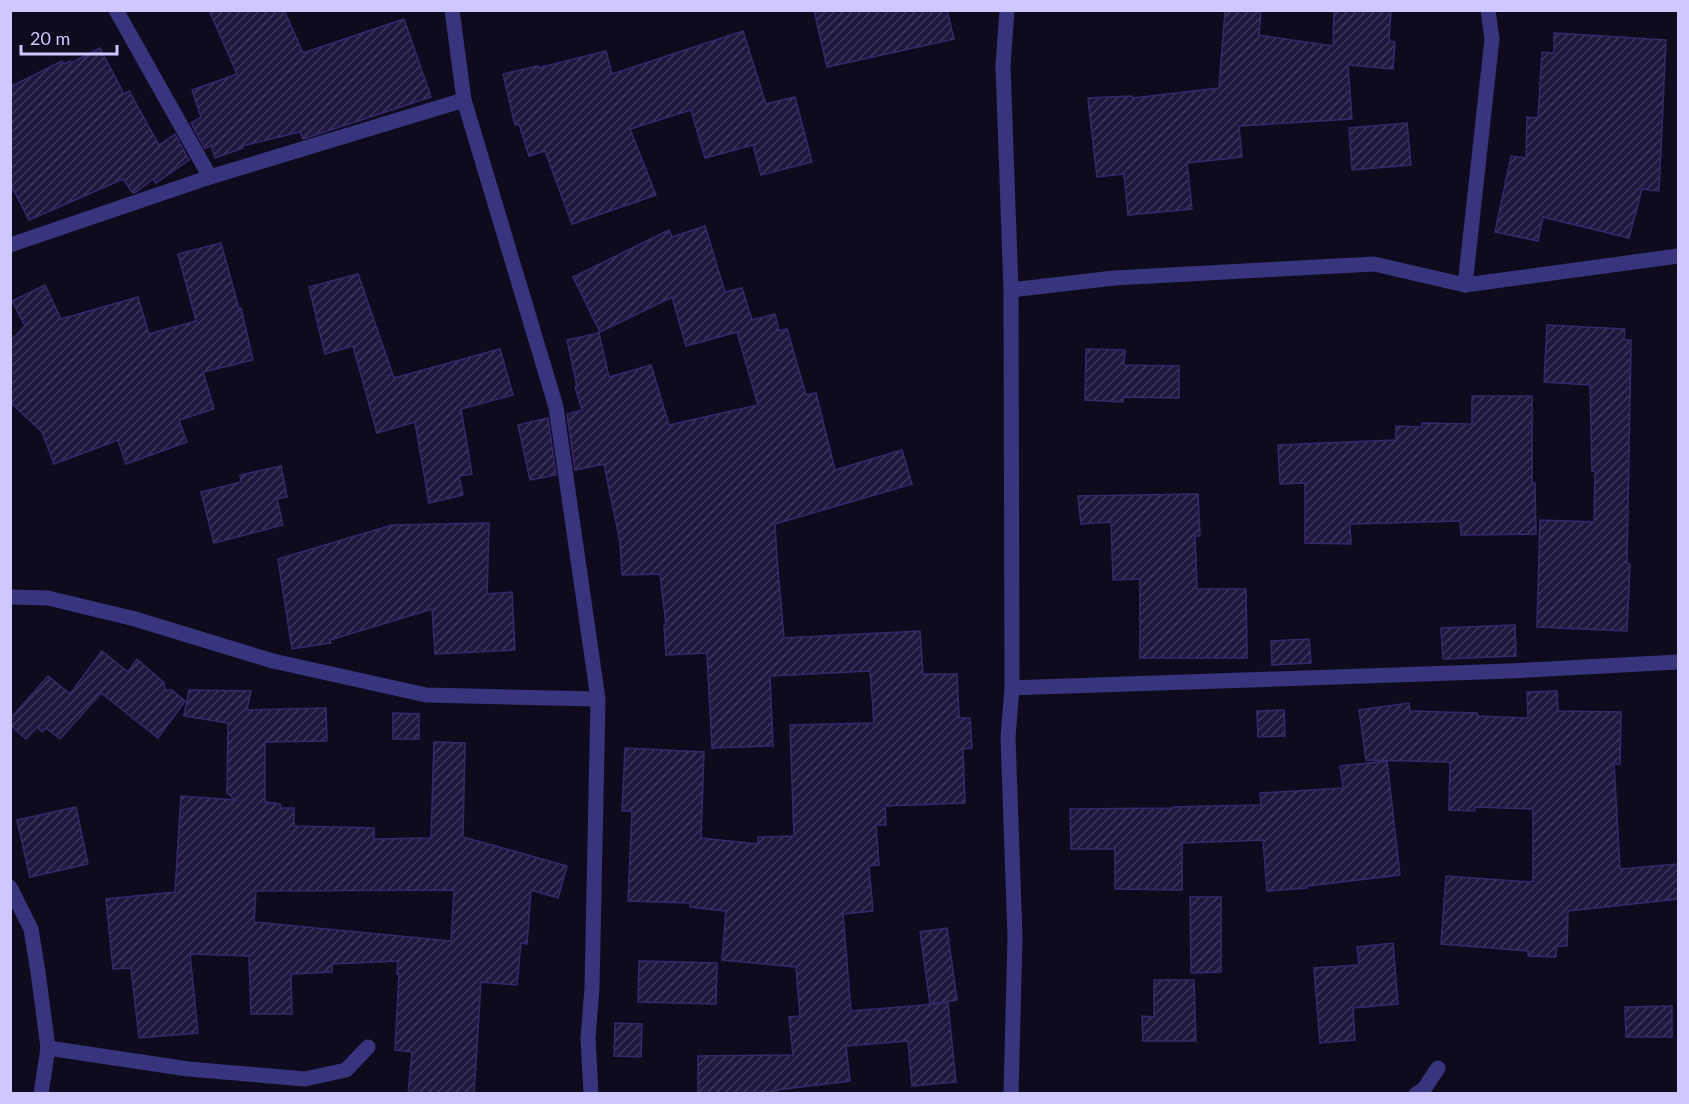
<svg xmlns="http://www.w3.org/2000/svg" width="1689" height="1104" font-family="Lato,sans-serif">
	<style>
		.building { fill: url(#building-hatch); stroke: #36286c; stroke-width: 1.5; fill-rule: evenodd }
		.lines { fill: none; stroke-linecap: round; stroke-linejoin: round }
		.street { stroke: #38357e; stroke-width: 15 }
	</style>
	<defs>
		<pattern id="building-hatch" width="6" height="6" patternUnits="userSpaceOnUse" patternTransform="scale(1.5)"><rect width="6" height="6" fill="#20173f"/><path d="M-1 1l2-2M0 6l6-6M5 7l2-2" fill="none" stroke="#3f375c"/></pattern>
	</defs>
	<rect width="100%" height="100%" fill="#0f0b1e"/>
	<g class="building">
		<polygon points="209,10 284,10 303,53 404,19 431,97 303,139 300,132 242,146 243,148 215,158 211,145 205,149 191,123 201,117 192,90 237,74"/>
		<polygon points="814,10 947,10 954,39 827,67"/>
		<polygon points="1225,10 1261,10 1259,35 1333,46 1334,10 1391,10 1389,41 1395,42 1393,69 1348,65 1352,119 1239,126 1242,157 1187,163 1192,209 1128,215 1124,174 1097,177 1088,98 1132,96 1133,98 1219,88"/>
		<polygon points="743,31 766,104 795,97 812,162 761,175 753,145 705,158 691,110 630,129 656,195 572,224 545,151 529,156 519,124 515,125 503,74 538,66 538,68 606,51 612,74"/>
		<polygon points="1554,33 1666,40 1659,191 1642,189 1629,238 1543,217 1538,241 1495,232 1511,156 1526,158 1527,117 1538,118 1542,52 1554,53"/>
		<polygon points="100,48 124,94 129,91 159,145 175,134 189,160 156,183 153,179 136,192 133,193 123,179 29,220 10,183 10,87 62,61 64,64 70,61 71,63"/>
		<polygon points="1407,123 1411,165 1352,170 1349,128"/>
		<polygon points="705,226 725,292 742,288 752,320 775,314 779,331 787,329 806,395 816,393 835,470 902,450 912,484 775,524 777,559 784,638 920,631 923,674 957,674 959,718 970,718 972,748 963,749 965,803 885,806 886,825 876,825 879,865 869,866 873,911 843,914 851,1011 948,1003 956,1082 912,1086 908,1041 846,1046 850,1081 776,1090 776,1092 698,1093 698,1056 793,1055 789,1017 800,1016 796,967 722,960 726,911 690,907 690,903 628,901 632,811 622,811 625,748 704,752 701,838 758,844 758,837 794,836 790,725 874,723 870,671 770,676 773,746 712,748 707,653 666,655 664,625 666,625 660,574 622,575 620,542 604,464 575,470 567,414 582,410 575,387 577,386 567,340 599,333 609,377 651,365 669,425 758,405 737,332 686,346 672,297 600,332 573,277 669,230 672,237"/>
		<polygon points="221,243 239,309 241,308 253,360 203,372 214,409 179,420 187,442 126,464 118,440 54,464 42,432 10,402 10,341 25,326 12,301 45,285 61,319 138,297 149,334 196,321 178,254"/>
		<polygon points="358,274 394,378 500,349 513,395 461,409 472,474 459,476 463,495 429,503 415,422 377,433 353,346 325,354 309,287"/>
		<polygon points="1547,325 1625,329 1624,340 1631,340 1627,563 1630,564 1627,631 1537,627 1540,520 1594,522 1595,471 1592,471 1590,385 1544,382"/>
		<polygon points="1086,349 1125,350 1124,365 1179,366 1179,398 1123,397 1123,402 1085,400"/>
		<polygon points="1472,396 1532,396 1532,483 1535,483 1536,534 1461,535 1460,521 1350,524 1351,544 1305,543 1305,483 1280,484 1278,445 1396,440 1396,426 1422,427 1422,423 1472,424"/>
		<polygon points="548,418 556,475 530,480 518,425"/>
		<polygon points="281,466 287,497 277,499 283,525 214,543 201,492 241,482 240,475"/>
		<polygon points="1198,494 1200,536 1195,536 1197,589 1246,589 1247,658 1140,658 1140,579 1113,580 1111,522 1081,524 1078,496"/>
		<polygon points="489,523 487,594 512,592 515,650 435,654 432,609 330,640 331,643 292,649 278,559 392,525"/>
		<polygon points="1515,625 1516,656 1443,659 1441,628"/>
		<polygon points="1309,639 1311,663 1272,665 1271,641"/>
		<polygon points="102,651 128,672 137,659 164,683 165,690 172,690 185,701 158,738 101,693 60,739 46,728 42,732 37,727 26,739 10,725 10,719 48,676 70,694"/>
		<path d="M189,690L251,691L247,710L326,708L327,741L265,742V802L280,804L281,808H294V826L374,828V839L431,838L434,742L465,743L463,837L567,866L558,898L531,890L527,944L521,943L517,985L481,982L474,1094H408L412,1052L395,1050L399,974H397L398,961L332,964V972L291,974L292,1014H251L249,956L190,954L198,1033L139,1038L131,968L113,969L106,899L175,892L181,796L236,800L227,793L228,723L184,716ZM454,890L451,941L254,922L256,891Z"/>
		<polygon points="1557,691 1558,711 1621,712 1620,764 1614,764 1620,869 1678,864 1678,899 1568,911 1567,946 1557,946 1556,957 1528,956 1528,951 1441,944 1446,876 1531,882 1533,881 1533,809 1475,807 1475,811 1449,810 1450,762 1366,760 1359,710 1409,703 1410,711 1477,713 1477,716 1528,718 1527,692"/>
		<polygon points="1284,710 1285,736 1258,737 1257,711"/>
		<polygon points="393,713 419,714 419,739 393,739"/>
		<polygon points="1387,761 1400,875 1307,886 1307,888 1267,891 1263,840 1182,843 1182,890 1115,889 1115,849 1071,849 1070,809 1173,808 1173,807 1261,805 1260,793 1343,788 1340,766"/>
		<polygon points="76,807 88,864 30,877 17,820"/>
		<polygon points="1190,897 1221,897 1221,972 1191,973"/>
		<polygon points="947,928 957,1000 930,1004 920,932"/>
		<polygon points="1393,943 1398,1004 1353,1008 1355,1040 1320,1043 1314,968 1359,965 1357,947"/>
		<polygon points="639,961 717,963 716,1004 638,1002"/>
		<polygon points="1154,980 1194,980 1196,1041 1143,1041 1142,1016 1154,1017"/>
		<polygon points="1672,1006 1672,1037 1626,1037 1625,1007"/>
		<polygon points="615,1023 642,1024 641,1057 614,1056"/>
	</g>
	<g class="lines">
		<g class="street">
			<polyline points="116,10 210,177"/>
			<polyline points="452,10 464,100 556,407 598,699 592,988 588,1038 591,1094"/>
			<polyline points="1007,10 1003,66 1011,290 1012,688 1008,737 1015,937 1011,1094"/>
			<polyline points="10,245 210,177 464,100"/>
			<polyline points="1465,285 1492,39 1488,10"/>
			<polyline points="1011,290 1114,278 1374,264 1465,285 1678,256"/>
			<polyline points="10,597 48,598 135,619 273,661 426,695 598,699"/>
			<polyline points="1012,688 1510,671 1678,662"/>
			<polyline points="10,887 31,929 38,972 48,1048 41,1094"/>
			<polyline points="48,1048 188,1069 305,1079 346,1070 368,1047"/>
			<polyline points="1416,1094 1424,1089 1438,1068"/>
		</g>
	</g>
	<rect width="1689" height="1104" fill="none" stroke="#cfc8ff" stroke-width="24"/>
	<path d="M21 45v9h96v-9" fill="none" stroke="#cfc8ff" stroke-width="3"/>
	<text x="30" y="45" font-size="18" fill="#cfc8ff" stroke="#0f0b1e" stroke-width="4.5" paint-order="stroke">20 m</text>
</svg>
